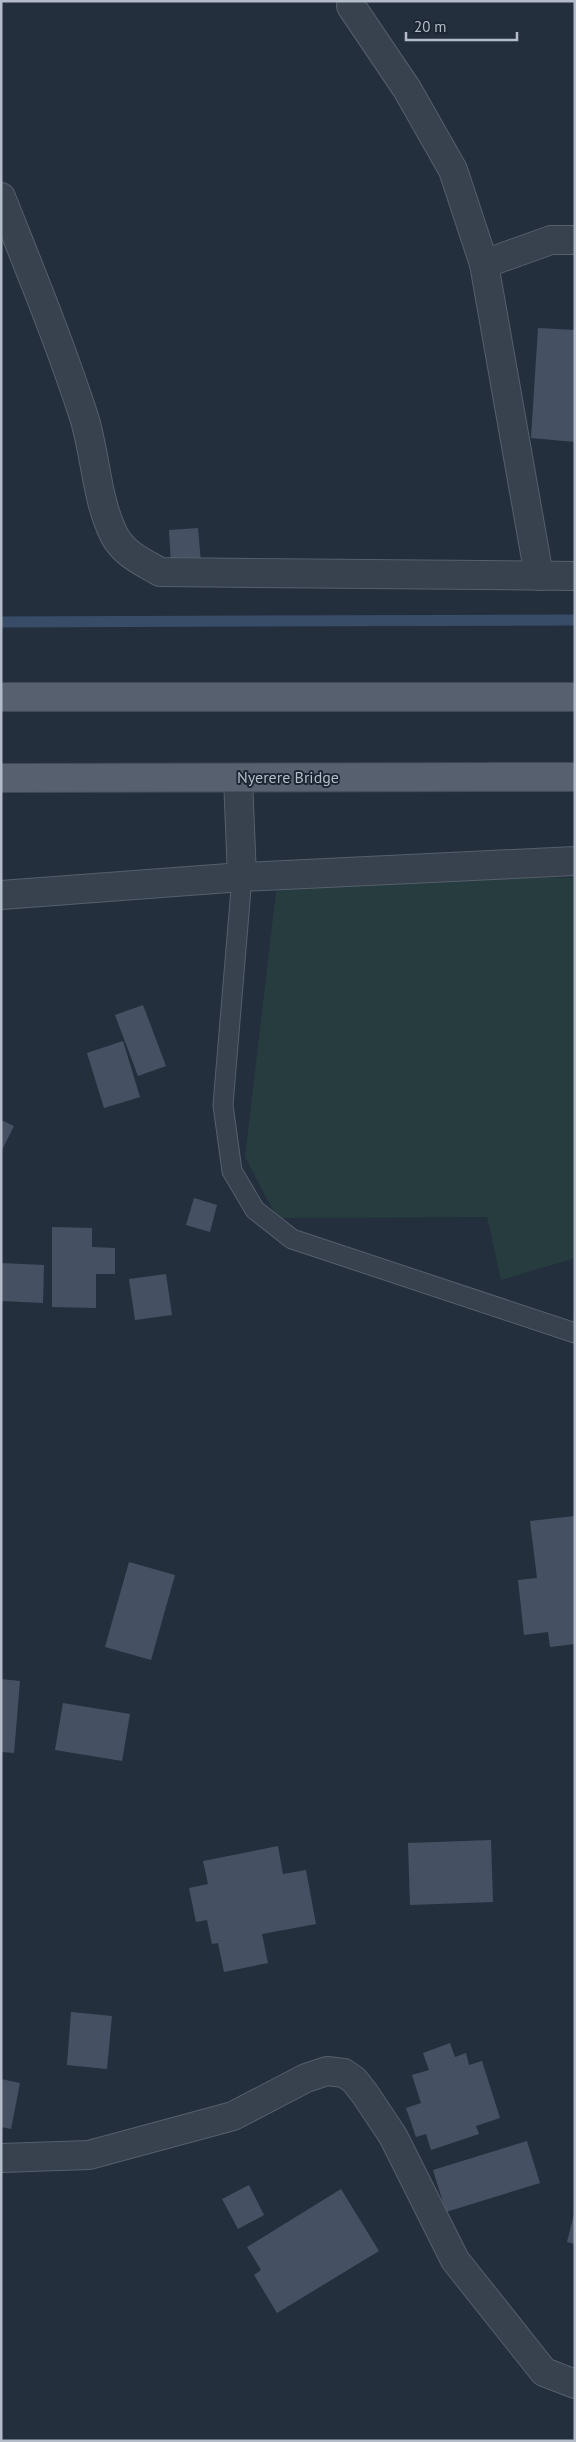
<svg xmlns="http://www.w3.org/2000/svg" width="576" height="2442" font-family="'PT Sans',sans-serif">
	<style>
		.green { fill: #263c3f }
		.lines { fill: none; stroke-linecap: round; stroke-linejoin: round }
		.stream { stroke: #394c67; stroke-width: 11 }
		.building { fill: #455162 }
		.lane-casing { stroke: #565f6c; stroke-width: 21 }
		.street-casing { stroke: #565f6c; stroke-width: 30 }
		.primary-casing { stroke: #414a57; stroke-width: 30 }
		.lane { stroke: #38414e; stroke-width: 19 }
		.street { stroke: #38414e; stroke-width: 28 }
		.primary { stroke: #56606e; stroke-width: 28 }
		.labels { text-anchor: middle; stroke-width: 4; stroke-linejoin: round; paint-order: stroke }
		.street-label { font-size: 16px; fill: #b4bcc9; stroke: #1d2633 }
	</style>
	<rect width="100%" height="100%" fill="#242f3e"/>
	<polygon class="green" points="327,872 575,878 575,1258 501,1280 487,1217 277,1218 245,1157 276,892"/>
	<g class="lines">
		<polyline class="stream" points="1,622 575,620"/>
	</g>
	<g class="building">
		<polygon points="538,328 575,330 575,442 531,438"/>
		<polygon points="198,528 201,563 171,565 169,530"/>
		<polygon points="143,1005 166,1066 138,1076 115,1015"/>
		<polygon points="123,1041 140,1097 104,1108 87,1053"/>
		<polygon points="1,1120 14,1126 1,1152"/>
		<polygon points="194,1198 217,1205 210,1232 186,1225"/>
		<polygon points="52,1227 92,1228 92,1247 115,1248 115,1274 96,1274 96,1308 52,1307"/>
		<polygon points="1,1263 44,1265 43,1303 1,1301"/>
		<polygon points="166,1274 172,1315 135,1320 129,1279"/>
		<polygon points="575,1516 575,1644 550,1647 548,1632 524,1635 518,1580 537,1578 530,1521"/>
		<polygon points="129,1562 175,1575 151,1660 105,1647"/>
		<polygon points="1,1679 20,1681 14,1753 1,1752"/>
		<polygon points="63,1703 130,1714 122,1761 55,1750"/>
		<polygon points="491,1840 493,1902 410,1905 408,1843"/>
		<polygon points="278,1846 283,1874 306,1870 316,1924 262,1934 268,1963 224,1972 218,1943 212,1944 207,1920 196,1922 189,1888 208,1884 203,1861"/>
		<polygon points="71,2012 112,2016 107,2069 67,2065"/>
		<polygon points="450,2043 455,2057 466,2053 469,2065 482,2061 500,2118 476,2126 479,2134 431,2150 426,2134 416,2137 406,2108 421,2103 412,2075 429,2070 423,2053"/>
		<polygon points="1,2079 20,2083 11,2129 1,2127"/>
		<polygon points="527,2141 540,2183 446,2212 433,2170"/>
		<polygon points="249,2185 264,2215 238,2229 222,2199"/>
		<polygon points="341,2189 379,2251 277,2313 254,2275 261,2270 247,2247"/>
		<polygon points="574,2214 575,2214 575,2244 567,2242"/>
	</g>
	<g class="lines">
		<defs>
			<polyline id="lane" points="242,877 223,1105 232,1171 255,1210 292,1239 575,1333"/>
			<g id="street">
				<polyline points="351,6 407,89 453,170 484,264 539,576"/>
				<path d="M1,197C30,270 60,343 84,417C96,456 96,498 114,535C124,554 143,562 160,572L575,576"/>
				<polyline points="484,264 551,240 575,240"/>
				<polyline points="238,778 242,877"/>
				<polyline points="1,895 242,877 575,861"/>
				<polyline points="1,2158 89,2155 233,2116 306,2078 327,2071 344,2073 354,2080 365,2094 393,2136 455,2260 544,2372 575,2384"/>
			</g>
			<g id="primary">
				<polyline points="1,697 575,697"/>
				<polyline points="1,778 575,777"/>
			</g>
		</defs>
		<use href="#lane" class="lane-casing"/>
		<use href="#street" class="street-casing"/>
		<use href="#primary" class="primary-casing"/>
		<use href="#lane" class="lane"/>
		<use href="#street" class="street"/>
		<use href="#primary" class="primary"/>
	</g>
	<g class="labels">
		<g class="street-label">
			<text x="288" y="783">Nyerere Bridge</text>
		</g>
	</g>
	<rect width="576" height="2442" fill="none" stroke="#b4bcc9" stroke-width="5"/>
	<path d="M406 32v8h111v-8" fill="none" stroke="#b4bcc9" stroke-width="2.5"/>
	<text x="414" y="32" font-size="15" fill="#b4bcc9" stroke="#1d2633" stroke-width="4" paint-order="stroke">20 m</text>
</svg>
